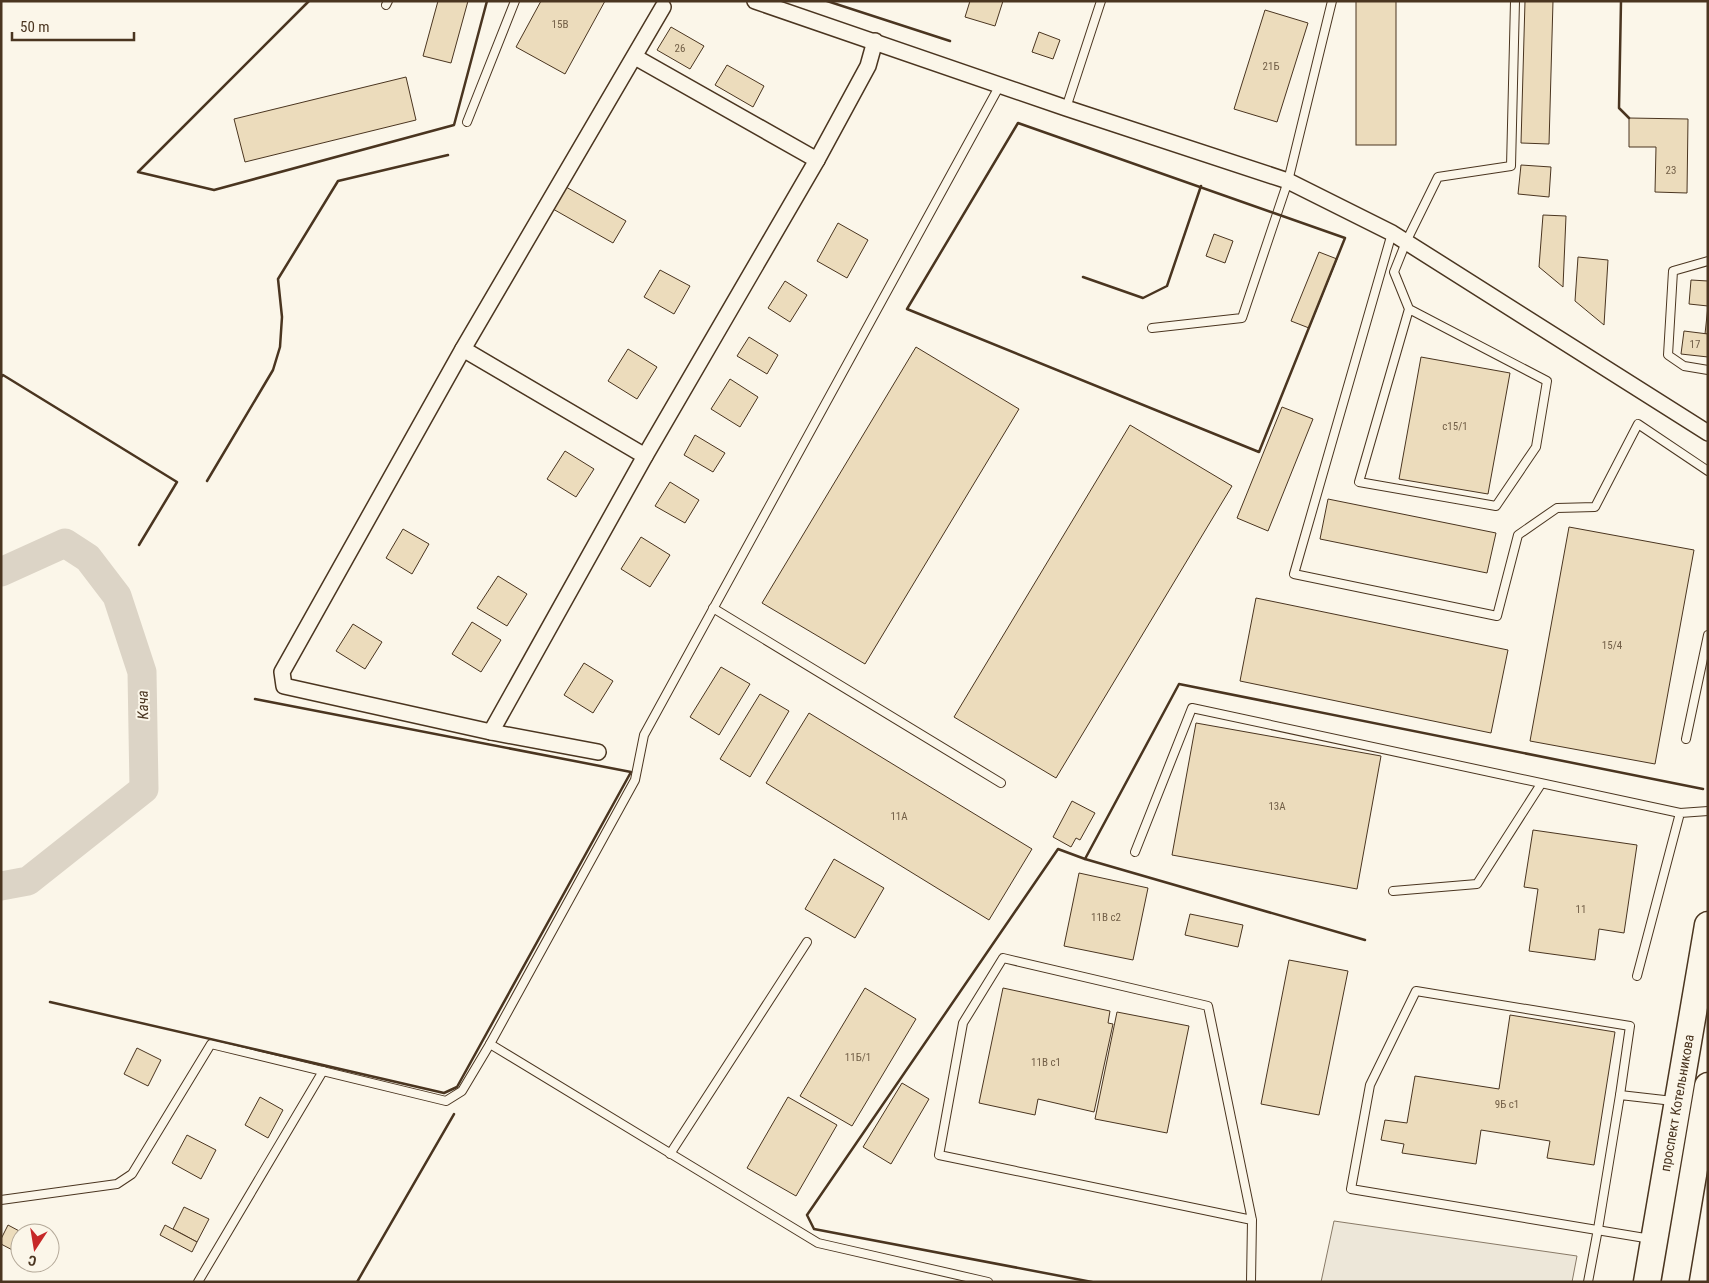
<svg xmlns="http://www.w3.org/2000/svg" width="1709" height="1283" font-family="'Roboto Condensed',sans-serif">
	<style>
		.parking { fill: #ede7d9; stroke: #887966 }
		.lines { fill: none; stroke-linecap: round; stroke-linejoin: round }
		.river { stroke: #dcd4c6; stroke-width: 29 }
		.building { fill: #ecdcbc; stroke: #4a3520 }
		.lane-casing { stroke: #4a3520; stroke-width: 10 }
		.street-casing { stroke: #4a3520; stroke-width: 18 }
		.highway-casing { stroke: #4a3520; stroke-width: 29 }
		.lane { stroke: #fbf6e9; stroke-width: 8 }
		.street { stroke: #fbf6e9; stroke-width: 15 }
		.highway { stroke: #fbf6e9; stroke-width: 26 }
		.wall { stroke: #4a3520; stroke-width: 2.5 }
		.labels { text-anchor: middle; stroke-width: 4; stroke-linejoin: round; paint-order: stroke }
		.number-label { font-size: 11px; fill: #725f47 }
		.street-label { font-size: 14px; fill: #4a3520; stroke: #fbf6e9 }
		.water-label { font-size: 15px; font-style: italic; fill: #4a3520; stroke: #fbf6e9 }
	</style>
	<rect width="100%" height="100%" fill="#fbf6e9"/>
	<polygon class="parking" points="1334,1221 1577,1256 1572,1282 1321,1282"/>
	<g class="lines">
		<polyline class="river" points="1,572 65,543 88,558 117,596 142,672 144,789 28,881 1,886"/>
	</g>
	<g class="building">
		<polygon points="438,1 468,1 451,63 423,56"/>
		<polygon points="541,1 605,1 565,74 516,47"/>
		<polygon points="970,1 1003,1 995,26 965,17"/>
		<rect x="1356" y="1" width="40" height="144"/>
		<polygon points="1525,1 1553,1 1549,144 1521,143"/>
		<polygon points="1265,10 1308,23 1277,122 1234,109"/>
		<polygon points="671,27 704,46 690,69 657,50"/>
		<polygon points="1039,32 1060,40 1053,59 1032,52"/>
		<polygon points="727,65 764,86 753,107 715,85"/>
		<polygon points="406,77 416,120 245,162 234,119"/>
		<polygon points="1629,118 1688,119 1687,193 1655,192 1656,147 1629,147"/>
		<polygon points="1521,165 1551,167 1549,197 1518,194"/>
		<polygon points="566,187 626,221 613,243 553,209"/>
		<polygon points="1543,215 1566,216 1563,287 1539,267"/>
		<polygon points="838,223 868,240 847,278 817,261"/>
		<polygon points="1214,234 1233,241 1225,263 1206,256"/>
		<polygon points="1319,252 1337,259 1309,328 1291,321"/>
		<polygon points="1578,257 1608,260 1604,325 1575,301"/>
		<polygon points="660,270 690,286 674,314 644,297"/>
		<polygon points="1691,280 1708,281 1708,334 1705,334 1708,306 1689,304"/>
		<polygon points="785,281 807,295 790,322 768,308"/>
		<polygon points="1684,331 1708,334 1708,357 1681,354"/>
		<polygon points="749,337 778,355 767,374 737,356"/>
		<polygon points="916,347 1019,409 865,664 762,603"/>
		<polygon points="628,349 657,367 637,399 608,381"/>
		<polygon points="1421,357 1510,373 1488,494 1399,479"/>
		<polygon points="730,379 758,397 740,427 711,409"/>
		<polygon points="1282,407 1313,419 1268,531 1237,518"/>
		<polygon points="1130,425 1232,486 1056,778 954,717"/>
		<polygon points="695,435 725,453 713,472 684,455"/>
		<polygon points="565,451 594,469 576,497 547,479"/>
		<polygon points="670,482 699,500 685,523 655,506"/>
		<polygon points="1328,499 1496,533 1487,573 1320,539"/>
		<polygon points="1569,527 1694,550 1655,764 1530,741"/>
		<polygon points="403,529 429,544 412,574 386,558"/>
		<polygon points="641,537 670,555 650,587 621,569"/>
		<polygon points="498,576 527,594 507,626 477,608"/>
		<polygon points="1256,598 1508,650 1491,733 1240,681"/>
		<polygon points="472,622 501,640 481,672 452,654"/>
		<polygon points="353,624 382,642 365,669 336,651"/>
		<polygon points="584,663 613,681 593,713 564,695"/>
		<polygon points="721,667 750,684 719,735 690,717"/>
		<polygon points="760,694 789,711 750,777 720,759"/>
		<polygon points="809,713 1032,849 989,920 766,783"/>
		<polygon points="1196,723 1381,756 1357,889 1172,855"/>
		<polygon points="1072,801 1095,813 1080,840 1076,838 1071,847 1053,837"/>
		<polygon points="1533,830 1637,845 1624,933 1599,929 1595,960 1529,951 1538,889 1524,887"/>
		<polygon points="834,859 884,888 855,938 805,909"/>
		<polygon points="1079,873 1148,888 1133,960 1064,946"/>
		<polygon points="1190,914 1243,925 1238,947 1185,935"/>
		<polygon points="1289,960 1348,971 1319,1115 1261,1104"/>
		<polygon points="865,988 916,1019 852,1126 800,1096"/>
		<polygon points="1003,988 1110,1011 1108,1023 1113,1024 1094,1112 1038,1099 1035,1115 979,1103"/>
		<polygon points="1117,1012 1189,1026 1167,1133 1095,1119"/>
		<polygon points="1510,1015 1615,1032 1594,1165 1547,1158 1550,1141 1481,1130 1476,1164 1402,1153 1404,1144 1381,1140 1385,1120 1407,1123 1415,1076 1499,1089"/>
		<polygon points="137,1048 161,1060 148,1086 124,1074"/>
		<polygon points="902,1083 929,1099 891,1164 863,1147"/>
		<polygon points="260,1097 283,1110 268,1138 245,1125"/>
		<polygon points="788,1097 837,1125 796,1196 747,1168"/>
		<polygon points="187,1135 216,1150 201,1179 172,1163"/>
		<polygon points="184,1207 209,1219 197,1242 173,1229"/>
		<polygon points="8,1225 23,1233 20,1233 20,1254 1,1244 1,1239"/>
		<polygon points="165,1225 197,1242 192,1252 160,1235"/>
	</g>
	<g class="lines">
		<defs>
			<g id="lane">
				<polyline points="386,5 388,1"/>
				<polyline points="1066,108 1101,1"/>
				<polyline points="467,122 515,1"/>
				<polyline points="1392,233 1294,574 1497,616 1518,535 1557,508 1595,507 1638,424 1708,471"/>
				<polyline points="1708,261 1673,271 1668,355 1684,366 1708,370"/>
				<polyline points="1409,309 1547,381 1536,447 1496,506 1359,482 1409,309 1394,272 1406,242 1438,177 1511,166 1515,1"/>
				<polyline points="1152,328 1242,318 1288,181 1332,1"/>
				<polyline points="713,608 1001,783"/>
				<polyline points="1686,739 1708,635"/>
				<polyline points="1135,852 1192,708 1680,813"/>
				<polyline points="1393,891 1477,884 1541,784"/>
				<polyline points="1637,976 1680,813 1708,811"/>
				<polyline points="1620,1095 1630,1026 1416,991 1370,1085 1351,1189 1651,1239"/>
				<polyline points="670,1154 807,942"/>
				<polyline points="1,1200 117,1184 132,1174 211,1044 446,1101 462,1091 490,1044"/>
				<polyline points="198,1282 323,1071"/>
				<polyline points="988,1282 818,1243 490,1044 635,780 644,735 1000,85"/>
				<polyline points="1251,1282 1252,1220 1208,1006 1003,958 963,1023 939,1155 1252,1220"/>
				<polyline points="1588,1282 1598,1229 1620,1095 1673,1101"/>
			</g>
			<g id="street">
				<polyline points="755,1 1066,108 1288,181 1392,233 1708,433"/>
				<polyline points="635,57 817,160"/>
				<polyline points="463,349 645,456"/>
				<polyline points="491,732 645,456 817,160 868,66 875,41"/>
				<polyline points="598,752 491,732 284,686 282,672 463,349 663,7"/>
			</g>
			<g id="highway">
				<polyline points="1647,1282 1708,925"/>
				<polyline points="1675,1282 1708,1086"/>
			</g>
		</defs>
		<use href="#lane" class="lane-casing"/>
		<use href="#street" class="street-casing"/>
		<use href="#highway" class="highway-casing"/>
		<use href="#lane" class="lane"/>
		<use href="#street" class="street"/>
		<use href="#highway" class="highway"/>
		<g class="wall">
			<polyline points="309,1 138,172 214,190 454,125 487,1"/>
			<polyline points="827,1 950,41"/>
			<polyline points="1621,1 1619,108 1629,118"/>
			<polygon points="1018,123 1345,238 1259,452 907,309"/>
			<polyline points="1083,277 1143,298 1167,286 1201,186"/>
			<polyline points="1,377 3,375 177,482 139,545"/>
			<polyline points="207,481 273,370 280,347 282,317 278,279 338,181 448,155"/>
			<polyline points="1085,859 1179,684 1703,789"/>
			<polyline points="50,1002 444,1093 457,1087 631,772 255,699"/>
			<polyline points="357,1282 454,1114"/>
			<polyline points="1092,1282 814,1229 807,1215 1058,849 1085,859 1365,940"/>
		</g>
	</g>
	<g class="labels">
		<g class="number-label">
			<text x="560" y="28">15В</text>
			<text x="680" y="52">26</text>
			<text x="1271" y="70">21Б</text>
			<text x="1671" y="174">23</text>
			<text x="1695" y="348">17</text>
			<text x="1455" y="430">с15/1</text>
			<text x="1612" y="649">15/4</text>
			<text x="1277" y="810">13А</text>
			<text x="899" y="820">11А</text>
			<text x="1581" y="913">11</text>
			<text x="1106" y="921">11В с2</text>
			<text x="858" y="1061">11Б/1</text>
			<text x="1046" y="1066">11В с1</text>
			<text x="1507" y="1108">9Б с1</text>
		</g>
		<g class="street-label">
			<text transform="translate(1677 1103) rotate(-80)" y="5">проспект Котельникова</text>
		</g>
		<g class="water-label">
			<text transform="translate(143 705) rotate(-91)" y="5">Кача</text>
		</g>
	</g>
	<rect width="1709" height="1283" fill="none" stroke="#4a3520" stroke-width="5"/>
	<g transform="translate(35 1248) rotate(192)"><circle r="24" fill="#fbf6e9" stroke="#b4a999"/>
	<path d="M0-4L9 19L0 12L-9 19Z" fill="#c62828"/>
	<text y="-8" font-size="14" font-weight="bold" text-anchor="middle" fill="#4a3520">С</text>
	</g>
	<path d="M12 32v8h122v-8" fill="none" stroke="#4a3520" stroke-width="2.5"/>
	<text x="20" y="32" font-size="15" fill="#4a3520" stroke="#fbf6e9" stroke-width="4" paint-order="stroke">50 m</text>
</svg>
